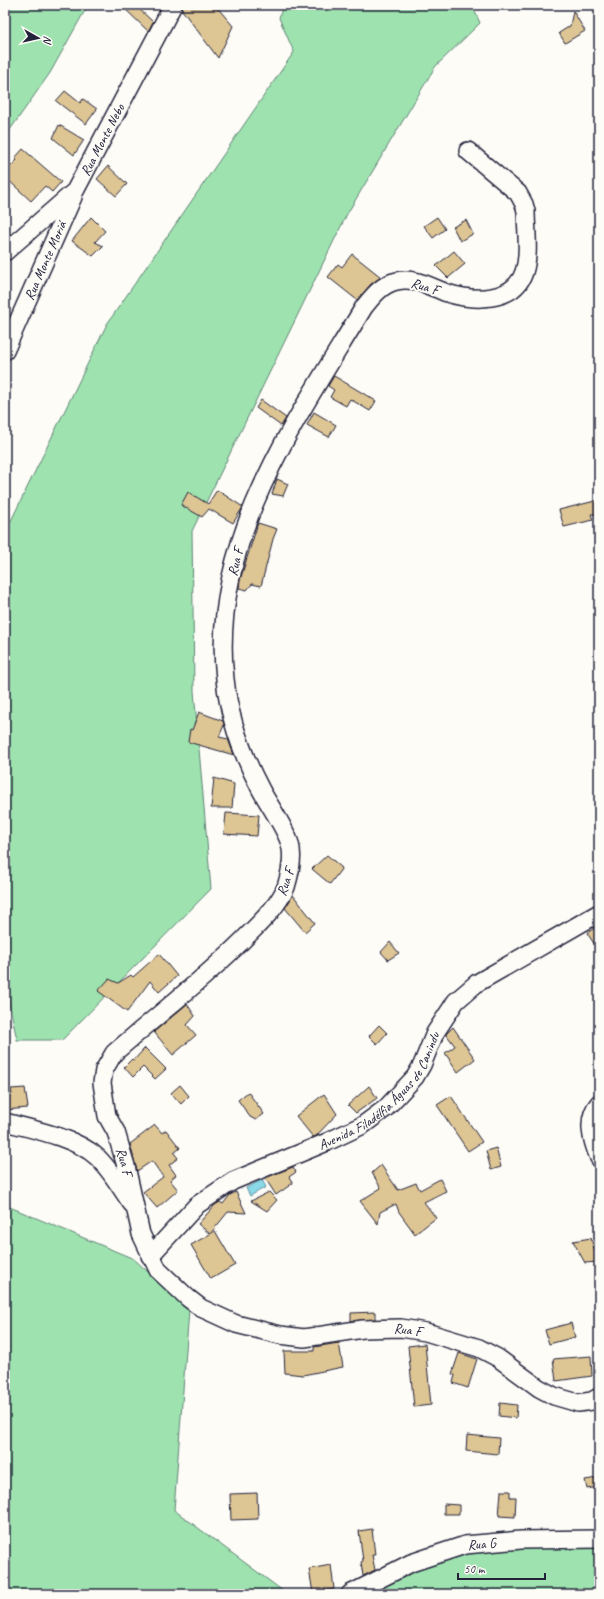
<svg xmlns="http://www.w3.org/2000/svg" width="604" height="1599" font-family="Caveat,sans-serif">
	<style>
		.green { fill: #9ee3af; stroke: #608275 }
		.water { fill: #8ad9e7; stroke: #6090a2 }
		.building { fill: #dec594; stroke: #22223b }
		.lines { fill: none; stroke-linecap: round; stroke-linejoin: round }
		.minor-casing { stroke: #22223b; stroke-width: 20 }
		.minor { stroke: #fdfcf7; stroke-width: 17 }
		.labels { text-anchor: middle; stroke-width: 4; stroke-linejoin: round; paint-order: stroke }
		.street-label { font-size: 14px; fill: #22223b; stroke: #fdfcf7 }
	</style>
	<rect width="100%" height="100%" fill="#fdfcf7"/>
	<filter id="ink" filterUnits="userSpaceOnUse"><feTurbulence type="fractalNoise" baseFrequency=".025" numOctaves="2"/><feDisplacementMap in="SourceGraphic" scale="8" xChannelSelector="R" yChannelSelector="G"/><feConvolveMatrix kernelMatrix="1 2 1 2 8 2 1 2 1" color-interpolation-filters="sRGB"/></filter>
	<g filter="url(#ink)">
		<g class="green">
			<polygon points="5,5 88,5 50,73 5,137"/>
			<polygon points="283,5 361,5 363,6 368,5 472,5 480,23 435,67 347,214 192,531 194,691 211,889 62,1040 17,1040 5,982 5,533 107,324 294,52 279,18"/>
			<polygon points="5,1205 134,1259 189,1310 174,1510 287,1594 5,1594"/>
			<polygon points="599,1538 599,1594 358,1594 465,1545"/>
		</g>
		<polygon class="water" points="262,1180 266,1187 250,1196 246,1188"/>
		<g class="building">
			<polygon points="121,5 135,5 153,22 148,31"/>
			<polygon points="183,5 215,5 233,26 218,58 182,10"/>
			<polygon points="573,11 585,31 565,43 559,33 570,26"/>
			<polygon points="65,91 80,103 83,99 97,109 86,124 56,101"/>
			<polygon points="59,125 84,140 74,155 53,138"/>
			<polygon points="23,149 61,182 52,192 45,186 31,201 5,177 5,172 17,160 15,158"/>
			<polygon points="108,166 127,184 116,196 97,179"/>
			<polygon points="91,217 105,231 95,242 103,246 93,256 72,241"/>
			<polygon points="437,217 445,229 433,238 424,226"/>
			<polygon points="466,220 473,234 460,241 453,227"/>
			<polygon points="454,251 465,264 448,278 436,266"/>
			<polygon points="352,254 381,277 371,284 357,300 328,277 338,264 342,267"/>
			<polygon points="334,376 376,401 370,411 350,399 346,406 330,397 334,390 328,386"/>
			<polygon points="261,400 286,418 281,426 256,408"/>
			<polygon points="314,412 336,425 329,437 307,425"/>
			<polygon points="277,479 288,484 283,496 272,494"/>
			<polygon points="217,490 243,507 233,523 209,509 202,517 181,505 188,492 208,504"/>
			<polygon points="599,500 599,514 591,514 593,520 564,527 559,510"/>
			<polygon points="258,523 277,529 273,539 261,586 252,584 247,590 239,588 240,580"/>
			<polygon points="199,712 223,721 224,725 219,737 228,739 234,755 188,742 190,729 192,730"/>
			<polygon points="214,778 234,784 232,808 211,808"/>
			<polygon points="226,813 259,815 257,836 224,834"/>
			<polygon points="327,855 342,868 330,884 312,869"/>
			<polygon points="293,895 315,923 305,932 285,908"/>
			<polygon points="599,925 599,951 587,933"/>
			<polygon points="390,942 399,953 388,960 381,952"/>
			<polygon points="159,954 177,976 159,992 150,981 127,1012 98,991 109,979 118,983 131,975 133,977"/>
			<polygon points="187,1004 195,1016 187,1025 196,1035 173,1055 154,1032"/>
			<polygon points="379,1025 387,1033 377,1044 369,1036"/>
			<polygon points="453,1027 475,1059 458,1072 445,1053 455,1046 446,1034"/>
			<polygon points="145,1048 166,1069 155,1079 143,1067 133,1077 124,1067 132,1059 134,1060"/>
			<polygon points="180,1085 189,1096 181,1104 171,1093"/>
			<polygon points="369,1086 377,1098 356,1113 348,1105"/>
			<polygon points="25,1088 28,1108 5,1110 5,1095 12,1094 11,1089"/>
			<polygon points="248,1092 264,1114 256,1120 250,1117 238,1100"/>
			<polygon points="324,1094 337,1114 316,1136 313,1137 296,1116"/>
			<polygon points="451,1096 482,1142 468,1151 437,1105"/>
			<polygon points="155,1125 162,1133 166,1130 180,1148 174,1153 178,1158 169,1165 176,1175 170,1180 178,1190 157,1208 143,1192 163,1177 152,1161 137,1171 130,1144"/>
			<polygon points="496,1148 501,1167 491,1170 486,1151"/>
			<polygon points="381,1165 398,1190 416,1183 420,1190 440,1179 446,1191 424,1202 436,1218 415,1234 399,1212 396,1204 380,1212 378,1224 360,1201 381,1188 372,1173"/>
			<polygon points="293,1167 296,1172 289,1177 293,1183 276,1195 265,1178"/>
			<polygon points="236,1192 246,1213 228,1212 210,1234 198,1224 215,1205 220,1202 223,1204 230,1195"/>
			<polygon points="269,1192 277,1200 267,1211 251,1201"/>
			<polygon points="215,1231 235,1265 211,1279 191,1245"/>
			<polygon points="591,1238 598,1262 585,1263 573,1241"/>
			<polygon points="375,1312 375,1319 351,1321 351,1313"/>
			<polygon points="571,1323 575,1337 549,1344 545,1330"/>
			<polygon points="339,1343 343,1367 303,1375 285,1373 284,1351 314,1351 314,1347"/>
			<polygon points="425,1344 431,1405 414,1407 408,1346"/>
			<polygon points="459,1353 477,1359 468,1388 453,1383 455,1375 452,1374"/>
			<polygon points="591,1356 592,1376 556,1381 553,1359"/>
			<polygon points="500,1403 517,1405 516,1418 499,1416"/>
			<polygon points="467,1435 499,1438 498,1454 466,1451"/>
			<polygon points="597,1478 598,1487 587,1489 585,1480"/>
			<polygon points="501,1491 510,1491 510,1497 516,1497 515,1517 499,1516"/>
			<polygon points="257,1493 258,1519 231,1520 230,1494"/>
			<polygon points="444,1504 459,1505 459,1514 444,1514"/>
			<polygon points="372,1529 375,1555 372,1555 375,1570 363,1576 361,1562 363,1561 359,1531"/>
			<polygon points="331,1565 334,1589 313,1593 309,1569"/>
		</g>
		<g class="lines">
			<defs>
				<g id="minor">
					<path id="s1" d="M468,151L518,193L524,204L526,211C526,230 530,254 524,272C514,303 472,301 447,293C431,287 414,277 397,281C382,284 373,296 364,307C297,419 209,541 225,679C229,718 243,756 261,790C269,805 286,829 290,844C294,858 290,874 286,887C279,904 264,919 251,932C209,975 160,1013 114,1053L104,1070L102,1083L104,1096L107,1116L116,1132L126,1166L141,1234L158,1270L188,1298L201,1308L236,1324L280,1335L304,1338L363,1329L401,1328L426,1332L479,1348L498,1358L539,1388L554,1396L578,1403L592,1401L599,1397"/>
					<path id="s2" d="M5,252L75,191L173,5"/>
					<path id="s3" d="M5,351L73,197"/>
					<path d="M599,1103C585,1119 592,1141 599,1158"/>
					<path d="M5,1122C32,1129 77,1138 97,1157C111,1170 121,1189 132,1204"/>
					<path id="s4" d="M150,1256L197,1205L233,1181L327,1142L363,1125L386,1108L415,1077L422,1065L435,1033L456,1001L477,983L599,913"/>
					<path id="s5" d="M350,1594L411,1563L465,1545L521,1540L599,1539"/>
				</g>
			</defs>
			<use href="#minor" class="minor-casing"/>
			<use href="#minor" class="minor"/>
		</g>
	</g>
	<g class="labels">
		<g class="street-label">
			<text dy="5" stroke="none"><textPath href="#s2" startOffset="151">Rua Monte Nebo</textPath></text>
			<text dy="5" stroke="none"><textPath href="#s3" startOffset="99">Rua Monte Moriá</textPath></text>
			<text transform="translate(425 286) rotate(17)" y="5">Rua F</text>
			<text transform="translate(235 562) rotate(-76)" y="5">Rua F</text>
			<text transform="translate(285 882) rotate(-71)" y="5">Rua F</text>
			<text dy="5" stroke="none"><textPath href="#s4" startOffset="290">Avenida Filadélfia Águas de Canindu</textPath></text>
			<text dy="5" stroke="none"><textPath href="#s1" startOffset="1313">Rua F</textPath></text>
			<text dy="5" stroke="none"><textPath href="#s1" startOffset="1697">Rua F</textPath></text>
			<text dy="5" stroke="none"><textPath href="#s5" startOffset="142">Rua G</textPath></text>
		</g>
	</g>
	<rect width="604" height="1599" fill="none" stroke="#fdfcf7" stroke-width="20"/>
	<rect x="10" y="10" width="584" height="1579" fill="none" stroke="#22223b" stroke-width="1.5" filter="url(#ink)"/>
	<g transform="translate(38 38) rotate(98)" stroke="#fdfcf7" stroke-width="3" paint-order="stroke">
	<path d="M0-3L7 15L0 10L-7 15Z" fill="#22223b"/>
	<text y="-6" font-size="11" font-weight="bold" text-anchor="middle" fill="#22223b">N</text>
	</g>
	<path d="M458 1573v6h87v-6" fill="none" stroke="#22223b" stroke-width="2"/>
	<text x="464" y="1573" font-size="12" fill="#22223b" stroke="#fdfcf7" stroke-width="3" paint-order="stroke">50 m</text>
</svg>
